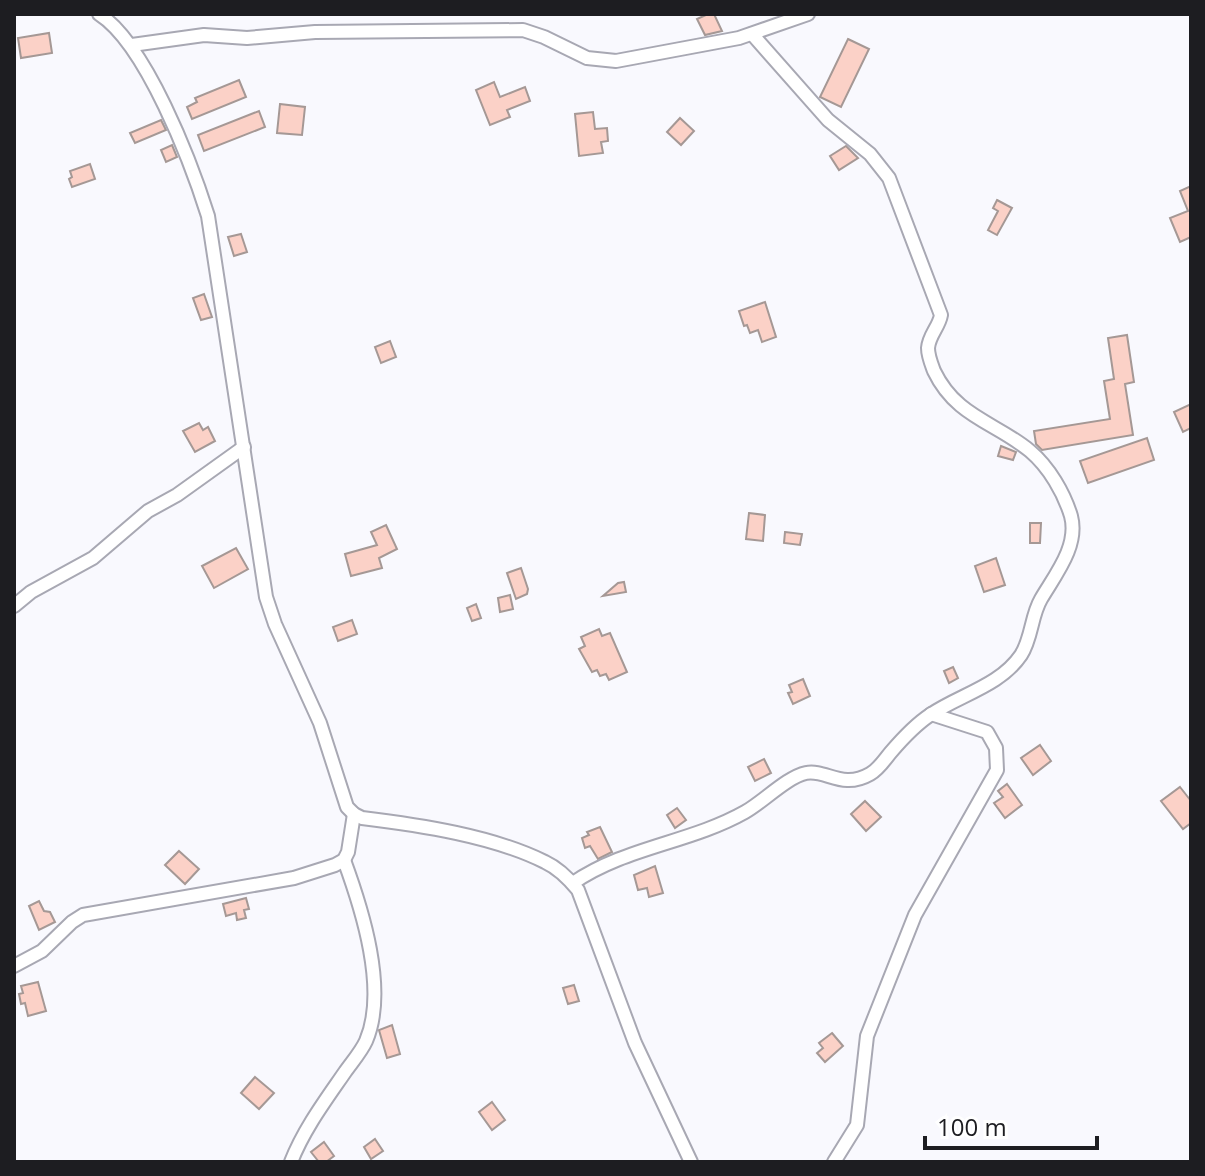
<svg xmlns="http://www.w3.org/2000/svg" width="1205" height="1176" font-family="'Open Sans',sans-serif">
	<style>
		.building { fill: #fbd1c7; stroke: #a59895; stroke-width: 2 }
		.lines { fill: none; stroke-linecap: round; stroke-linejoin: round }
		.minor-casing { stroke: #a8a8b3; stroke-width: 16 }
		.minor { stroke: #fff; stroke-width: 12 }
	</style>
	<rect width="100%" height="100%" fill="#f9f9fe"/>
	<g class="building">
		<polygon points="708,14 714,14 722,31 705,35 697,19"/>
		<polygon points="49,33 52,53 21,58 18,38"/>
		<polygon points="848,39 869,49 841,107 820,97"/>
		<polygon points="239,80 246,97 192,119 187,107 197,102 195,98"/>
		<polygon points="494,82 500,97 525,87 530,101 507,110 510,117 490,125 476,90"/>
		<polygon points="280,104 305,107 302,135 277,133"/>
		<polygon points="259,111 265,127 204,151 198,135"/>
		<polygon points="593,112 595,129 607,128 608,141 601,142 603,153 579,156 575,114"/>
		<polygon points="680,118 694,131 681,145 667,132"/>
		<polygon points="161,120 166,130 135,143 130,133"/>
		<polygon points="172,145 177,157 166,162 161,150"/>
		<polygon points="846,146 858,158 839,170 830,156"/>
		<polygon points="90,164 95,179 72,187 69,179 72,177 70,171"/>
		<polygon points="1191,186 1191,237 1180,242 1170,218 1188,211 1180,191"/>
		<polygon points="997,200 1012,208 997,235 988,230 998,211 993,208"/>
		<polygon points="241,234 247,252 234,256 228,237"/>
		<polygon points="204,294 212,317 201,320 193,298"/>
		<polygon points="765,302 776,337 762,342 758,330 750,333 747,325 744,326 739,311"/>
		<polygon points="1127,335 1134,382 1125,384 1133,435 1042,450 1036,444 1034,431 1110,419 1104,381 1114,379 1108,338"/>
		<polygon points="390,341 396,357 381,363 375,347"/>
		<polygon points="1191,404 1191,428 1183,432 1174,412"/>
		<polygon points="199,423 203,430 208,427 215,441 195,452 183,431"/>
		<polygon points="1147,438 1154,460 1088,483 1080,461"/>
		<polygon points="1001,446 1016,452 1013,460 998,456"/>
		<polygon points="749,513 765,515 763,541 746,539"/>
		<polygon points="1030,523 1041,523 1040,543 1030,543"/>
		<polygon points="386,525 397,549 379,558 382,568 351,576 345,554 377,545 371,532"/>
		<polygon points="785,532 802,534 800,545 784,543"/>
		<polygon points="236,548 248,569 214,588 202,566"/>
		<polygon points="996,558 1005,585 984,592 975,566"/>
		<polygon points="521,568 528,589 527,594 516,599 507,573"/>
		<polygon points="624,582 626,592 603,596 618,583"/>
		<polygon points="510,595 513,609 500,612 498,598"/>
		<polygon points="476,604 481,618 472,621 467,608"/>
		<polygon points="352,620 357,634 338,641 333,627"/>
		<polygon points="599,629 602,636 610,633 627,672 609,680 606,674 600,676 597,670 592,672 579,649 585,646 581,637"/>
		<polygon points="953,667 958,678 949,683 944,671"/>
		<polygon points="803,679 810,696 793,704 788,693 792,692 789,685"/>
		<polygon points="1040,745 1051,761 1033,775 1021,758"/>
		<polygon points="764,759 771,773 755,781 748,767"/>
		<polygon points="1007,784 1022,805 1005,818 994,803 1003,797 998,791"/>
		<polygon points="1180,787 1191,801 1191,823 1183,829 1161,801"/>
		<polygon points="865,801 881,817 866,831 851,814"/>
		<polygon points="677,808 686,820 675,828 667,815"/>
		<polygon points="600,827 612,852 598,859 590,846 585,848 582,838 589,835 587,832"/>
		<polygon points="179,851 199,869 185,884 165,865"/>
		<polygon points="655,866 663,893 649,897 647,888 638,890 634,875"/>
		<polygon points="246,898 249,909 244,910 246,918 237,920 236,913 226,916 223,904"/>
		<polygon points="39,901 44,911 50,912 55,922 39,930 29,906"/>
		<polygon points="38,982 46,1011 28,1016 25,1003 21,1004 19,994 23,993 21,986"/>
		<polygon points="574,985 579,1001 568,1004 563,988"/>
		<polygon points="392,1025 400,1054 387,1058 379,1030"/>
		<polygon points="832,1033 843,1046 825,1062 817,1053 823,1048 819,1043"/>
		<polygon points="255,1077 274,1093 259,1109 241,1093"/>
		<polygon points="492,1102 505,1120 492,1130 479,1112"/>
		<polygon points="375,1139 383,1151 371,1159 364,1147"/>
		<polygon points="324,1142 334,1156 326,1162 319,1162 311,1152"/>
	</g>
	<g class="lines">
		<defs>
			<g id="minor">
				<path d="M99,14C146,44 191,162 208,216L266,597L275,624L320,723L347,807L354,814L362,818C420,825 493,836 545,862C558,868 569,879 578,890L635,1043L691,1162"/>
				<polyline points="132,45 204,35 247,38 315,32 523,30 544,37 587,58 616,61 739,38 808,14"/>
				<polyline points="14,606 31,592 93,558 148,511 177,495 244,447"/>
				<path d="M573,883C625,847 690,843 745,812C763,802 787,777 806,773C826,769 842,790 870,774C879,769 885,759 891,752C903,738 915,725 930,715C959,695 1000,686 1021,655C1032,638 1031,616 1041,599C1055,575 1079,546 1071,516C1064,493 1049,467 1030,451C995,422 956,417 934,371C931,363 928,356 928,348C929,335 939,327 941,315L889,178L870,154L828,120L752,34"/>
				<polyline points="14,966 42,951 72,922 83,915 294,878 335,865 344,860 348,852 354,814"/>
				<path d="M291,1162C304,1129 325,1101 345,1072C352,1062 361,1052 366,1041C388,990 362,909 344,860"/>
				<polyline points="834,1162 857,1125 867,1036 915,915 997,770 996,748 987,732 931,714"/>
			</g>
		</defs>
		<use href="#minor" class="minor-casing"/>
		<use href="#minor" class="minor"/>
	</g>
	<rect width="1205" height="1176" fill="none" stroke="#1d1d21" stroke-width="32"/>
	<path d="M925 1136v12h172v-12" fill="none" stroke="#1d1d21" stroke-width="4"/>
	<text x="937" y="1136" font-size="24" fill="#1d1d21" stroke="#ffffff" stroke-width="6" paint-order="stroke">100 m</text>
</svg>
